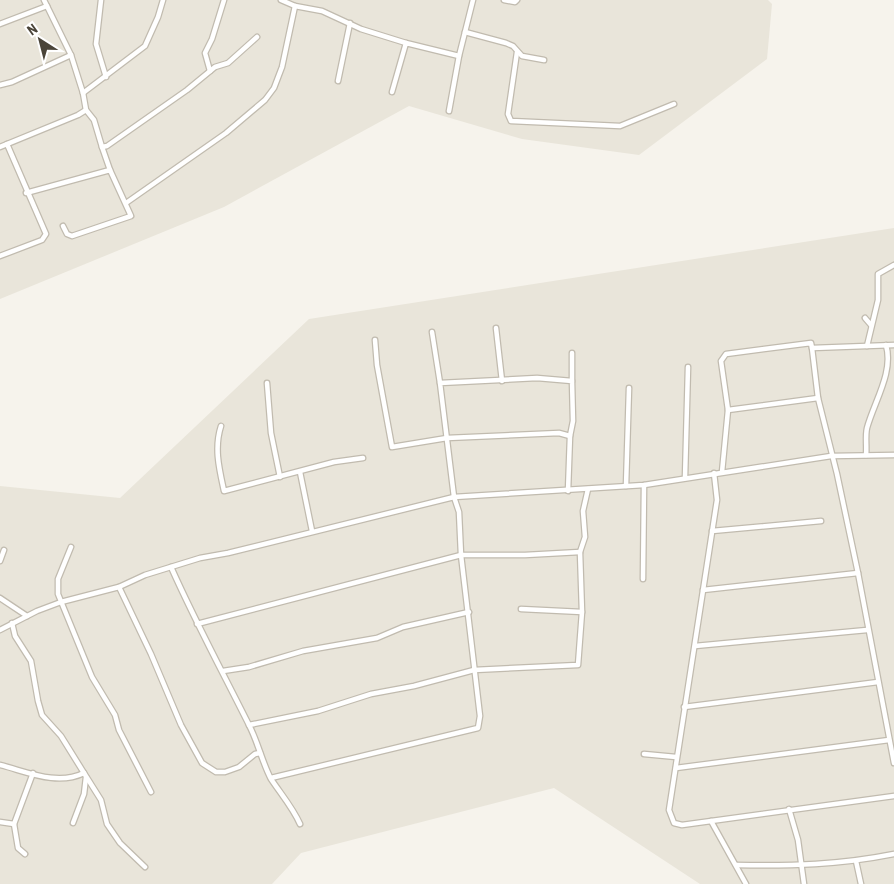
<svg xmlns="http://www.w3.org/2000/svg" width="894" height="884" font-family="'Roboto Condensed',sans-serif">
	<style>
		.residential { fill: #e9e5da }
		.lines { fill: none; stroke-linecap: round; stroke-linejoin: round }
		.minor-casing { stroke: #c1bbaf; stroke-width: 7 }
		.minor { stroke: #fff; stroke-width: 4.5 }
	</style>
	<rect width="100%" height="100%" fill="#f6f3ec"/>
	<g class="residential">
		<polygon points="0,0 768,0 772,4 767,59 639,155 522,139 409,106 224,207 0,299"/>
		<polygon points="894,228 894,884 700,884 554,788 301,853 272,884 0,884 0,486 120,498 309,319"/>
	</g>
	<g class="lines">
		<defs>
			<g id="minor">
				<polyline points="44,0 71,55 83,93 86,110 94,120 102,147"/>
				<polyline points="101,0 96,44 106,77"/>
				<polyline points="281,0 295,6 322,11 361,29 406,43"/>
				<polyline points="504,0 515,2 517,0"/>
				<polyline points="0,24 47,6"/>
				<polyline points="465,32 506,43 513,46 522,56 544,60"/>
				<polyline points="517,52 508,114 511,121 620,126 674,104"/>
				<polyline points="210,71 205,53 212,39 224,0"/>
				<polyline points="338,81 350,23"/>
				<polyline points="0,85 12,82 71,55"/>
				<polyline points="392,92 406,43 459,56"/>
				<polyline points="83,93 145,46 158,17 163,0"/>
				<polyline points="449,111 459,56 473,0"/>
				<polyline points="0,147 78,115 86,110"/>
				<polyline points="110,170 102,147 107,146 187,90 215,67 228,63 257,37"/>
				<polyline points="26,193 110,170 131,216 72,236 67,234 63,226"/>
				<polyline points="126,203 226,133 265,100 274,88 282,67 295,6"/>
				<polyline points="0,256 42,240 46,234 7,144"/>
				<polyline points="865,318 871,325"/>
				<polyline points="496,328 502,381"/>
				<polyline points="432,332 440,383"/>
				<polyline points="375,340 377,365 392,447 447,438 559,433 570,436"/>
				<polyline points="867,346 878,300 878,274 894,265"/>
				<polyline points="812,348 818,398 837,474 858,573 894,763"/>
				<polyline points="572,353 572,381"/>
				<polyline points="267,383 271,433 280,477"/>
				<polyline points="728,410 818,398"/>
				<path d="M221,426C214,448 219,468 224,491L334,462L363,458"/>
				<path d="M866,455C867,447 865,436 867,428C874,402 894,372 886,345"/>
				<polyline points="300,472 312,531"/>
				<polyline points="722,472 728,410 721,361 726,354 811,343 812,348 894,345"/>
				<polyline points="714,473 717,500 669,810 674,823 682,825 894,796"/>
				<polyline points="685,478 688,367"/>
				<polyline points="626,486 629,388"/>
				<polyline points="712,531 821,521"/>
				<polyline points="71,547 58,579 58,594 92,677 115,715 119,730 151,792"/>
				<polyline points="0,561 4,550"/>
				<path d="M171,567C195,621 223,673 249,725C258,742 262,762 271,779C281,794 293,808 300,824"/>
				<polyline points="643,579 644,485"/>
				<polyline points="119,587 151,654 181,725 202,763 216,772 225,772 239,767 255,754 260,753"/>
				<polyline points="703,590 858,573"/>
				<polyline points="0,598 27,616"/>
				<polyline points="521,609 582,612"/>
				<polyline points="12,623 15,636 31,661 38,701 42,715 61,736 84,773 101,800 107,824 120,843 145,867"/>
				<polyline points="197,624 461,555 525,555 580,552"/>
				<polyline points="0,630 37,611 61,602 119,587 145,575 200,558 228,553 454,497 644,485 831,456 894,455"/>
				<polyline points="695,646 867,630"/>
				<polyline points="223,671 249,667 303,651 377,638 403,627 469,612"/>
				<polyline points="684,707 878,682"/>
				<polyline points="249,725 318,711 371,694 414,686 474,670 578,665 582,612 580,552 585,537 583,511 588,489"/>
				<polyline points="644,754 676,757"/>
				<path d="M0,765C28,772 57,786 84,773"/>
				<polyline points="676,768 889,740"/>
				<polyline points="271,778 478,728 480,716 461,555 459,512 454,497 440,383 537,378 572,381 573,421 570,436 568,491"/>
				<polyline points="789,809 798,840 804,884"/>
				<polyline points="711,821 746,884"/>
				<polyline points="0,822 14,824 33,773"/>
				<polyline points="73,823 84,794 86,777"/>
				<polyline points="14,824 18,848 25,854"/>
				<polyline points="856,861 861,884"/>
				<path d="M736,865C792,866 839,865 894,854"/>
			</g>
		</defs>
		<use href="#minor" class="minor-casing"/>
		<use href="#minor" class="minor"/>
	</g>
	<g transform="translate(40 40) rotate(324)" stroke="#ffffff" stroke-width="4" paint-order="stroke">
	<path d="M0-4L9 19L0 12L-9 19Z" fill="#4a4439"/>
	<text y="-8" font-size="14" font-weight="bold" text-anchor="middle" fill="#4a4439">N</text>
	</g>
</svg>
